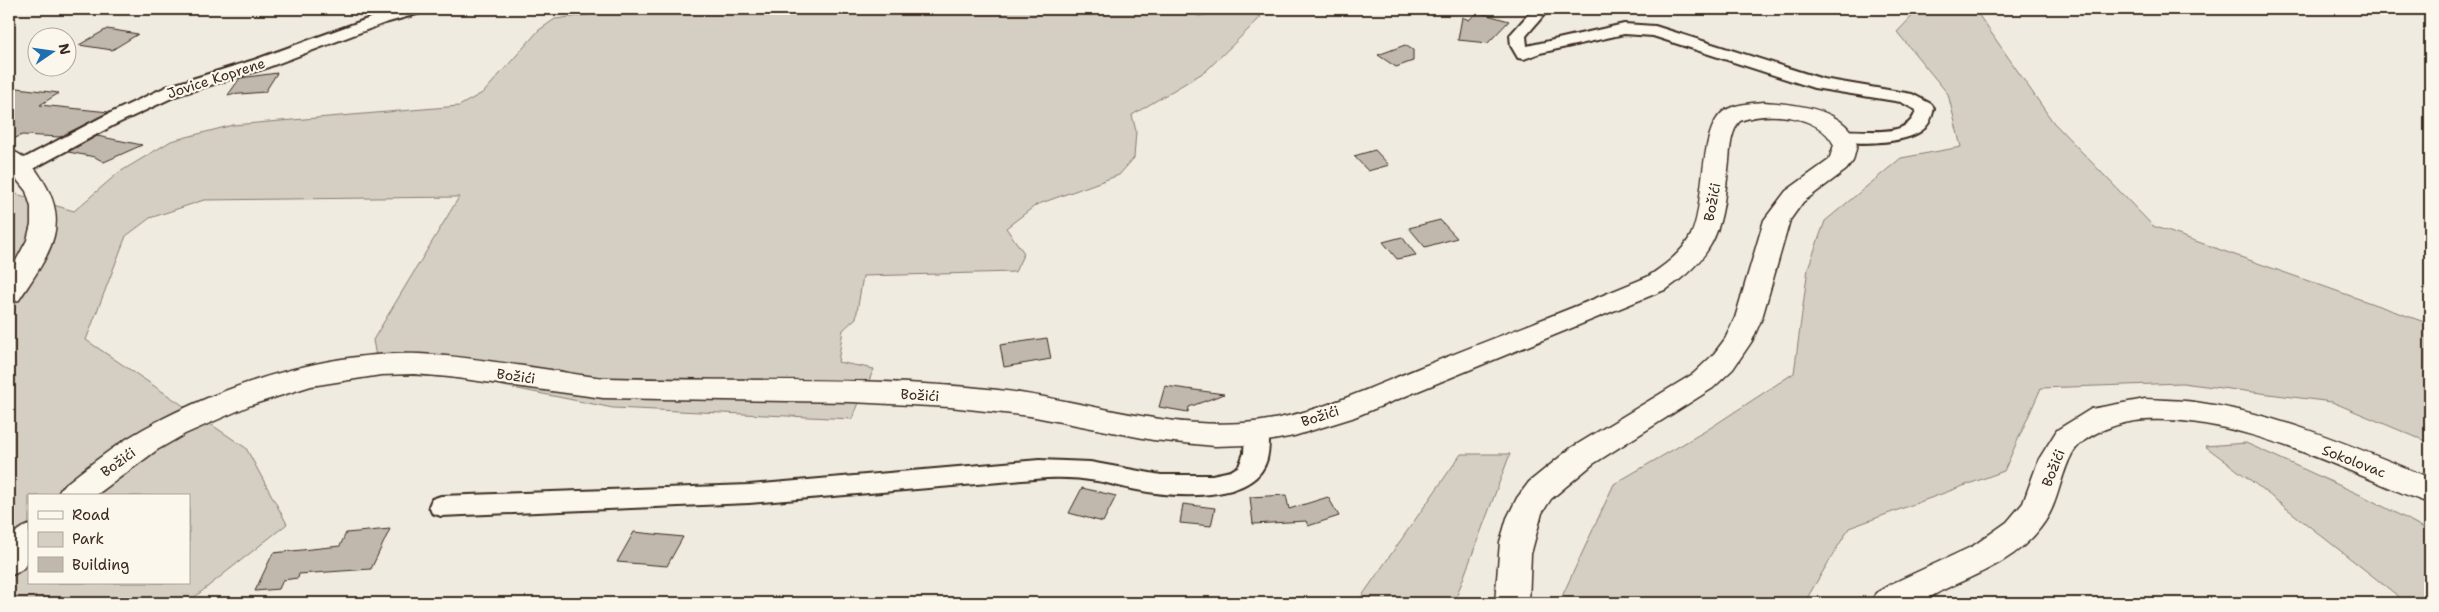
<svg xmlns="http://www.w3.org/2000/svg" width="2439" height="612" font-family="'Shantell Sans',sans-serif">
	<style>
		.green { fill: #d5cec3; stroke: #887c70; fill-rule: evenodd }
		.building { fill: #c0b8ad; stroke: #3b2a1e }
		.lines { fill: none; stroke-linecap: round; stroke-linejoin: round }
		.minor-casing { stroke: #3b2a1e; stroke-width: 4 }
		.secondary-casing { stroke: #3b2a1e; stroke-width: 3 }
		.minor { fill: #fbf7ec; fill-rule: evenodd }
		.secondary { fill: #fbf7ec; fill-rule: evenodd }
		.labels { text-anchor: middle; stroke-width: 4.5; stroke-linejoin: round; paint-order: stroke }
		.street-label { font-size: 14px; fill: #3b2a1e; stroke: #fbf7ec }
	</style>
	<rect width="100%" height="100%" fill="#f0ebe0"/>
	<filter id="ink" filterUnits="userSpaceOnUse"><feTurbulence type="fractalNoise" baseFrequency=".02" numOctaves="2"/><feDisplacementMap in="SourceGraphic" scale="10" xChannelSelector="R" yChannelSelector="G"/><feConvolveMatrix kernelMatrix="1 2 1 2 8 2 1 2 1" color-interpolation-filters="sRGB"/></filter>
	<g filter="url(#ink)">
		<g class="green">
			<path d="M633,9H1182L1199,16L1246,9L1261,17L1206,71L1132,115L1136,131L1134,158L1119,175L1036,205L1006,228L1024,253L1015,272L863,276L856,318L843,330L838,362L874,369L852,419L613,408L463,378L379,374L373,340L459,197L204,200L150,218L126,236L86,340L246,448L287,524L187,603H9V192L74,211L118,173L171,141L233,125L459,106L484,92L539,30L555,19ZM29,496H189V583H29Z"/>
			<polygon points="1919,9 1972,9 1976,11 2053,122 2153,226 2430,324 2430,443 2332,402 2182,383 2041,388 2004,471 1849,528 1804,603 1559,603 1614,484 1707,430 1794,373 1808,268 1825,221 1901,158 1961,147 1948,94 1897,32"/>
			<polygon points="2246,443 2365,497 2430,531 2430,603 2407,603 2249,479 2205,446"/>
			<polygon points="1461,454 1510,454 1454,603 1357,603"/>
		</g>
		<g class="building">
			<polygon points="1477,12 1509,21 1488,43 1458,40 1462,17 1469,20"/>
			<polygon points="107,29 138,34 112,50 79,45"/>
			<polygon points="1405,45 1413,50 1413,61 1396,67 1378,55"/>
			<polygon points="277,73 265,92 228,95 240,78"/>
			<polygon points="9,87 59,93 40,105 109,112 60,137 22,135 9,141"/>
			<polygon points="97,136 142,145 104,162 95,157 68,152"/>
			<polygon points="1375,150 1389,165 1368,171 1354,156"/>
			<polygon points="1440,220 1457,238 1425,247 1409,228"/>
			<polygon points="1402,237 1416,255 1397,259 1383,242"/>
			<polygon points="1047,338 1051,359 1004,367 1000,345"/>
			<polygon points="1165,386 1224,394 1189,407 1188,412 1159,407"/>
			<polygon points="1082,488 1116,496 1103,522 1069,513"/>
			<polygon points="1286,495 1289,509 1328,497 1339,516 1308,526 1306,521 1253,524 1250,497"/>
			<polygon points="1183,504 1215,508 1211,526 1180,523"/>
			<polygon points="390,529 371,569 299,574 298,578 283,580 279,589 255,591 273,553 340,546 346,533"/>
			<polygon points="634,532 683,537 667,566 617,562"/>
		</g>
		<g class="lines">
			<defs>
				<g id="minor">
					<polygon points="401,9 426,9 424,12 385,23 266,68 178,95 114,125 29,171 15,171 13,167 15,163 102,117 166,87 254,60 373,17"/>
					<path d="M1533,9H1549L1526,36L1527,46L1624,24L1655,26L1823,79L1912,94L1931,104L1934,108C1932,117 1929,126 1921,131C1902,144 1856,145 1835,140L1832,136L1835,132C1858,126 1908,143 1916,110L1901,102L1814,88L1653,36L1624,34L1540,53L1524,59L1518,58L1511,46L1510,35Z"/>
					<path d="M1257,423L1265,426C1271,435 1269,449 1267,459C1255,504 1172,497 1137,490C1123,488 1110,483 1097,481C1080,478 1064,477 1047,478L749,503L441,516L432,513L429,506L432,499L441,496L749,485L1039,460L1090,462L1161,475H1212L1231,471L1239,466L1244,453L1245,432L1249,426Z"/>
				</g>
				<g id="secondary">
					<path d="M1764,102C1791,104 1829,107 1848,128C1853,133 1855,140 1857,145L1853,161L1846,170L1803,202L1790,220L1762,318L1752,341L1733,369L1713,388L1593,464L1551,499L1542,513L1531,554L1529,603H1495L1500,542L1507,518L1517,498L1529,482L1571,448L1693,374L1713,355L1725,339L1735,318L1764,220L1786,191L1829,160L1834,145C1820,115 1768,110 1740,121C1731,131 1730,148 1729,161C1722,222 1722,251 1667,289L1352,418L1294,436L1246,445L1215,446L1153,440L1030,416L950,407L851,402L603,398L449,377L414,374L381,375L311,386L251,405L185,434L157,450L95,496H57L62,487C83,470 105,453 128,438C209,389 324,350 419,354C463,356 508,364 551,370C570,373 589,377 608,378C738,382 868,376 998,390C1080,399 1160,429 1243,423C1307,419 1366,389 1424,366C1499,336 1574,308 1647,277C1664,266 1682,253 1691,235C1706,204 1698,130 1724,111C1735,104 1752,103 1764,102Z"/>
					<path d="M9,150C22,153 33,165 40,176C74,225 47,257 19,300L9,303V274L27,240L31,224V207L26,191L9,170Z"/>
					<path d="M2145,399C2161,400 2178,400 2195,402C2276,413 2355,447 2430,478V503C2406,496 2383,484 2360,475C2296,448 2216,416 2145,420C2122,421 2084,433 2072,454C2059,478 2059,504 2041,527C2018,559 1978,574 1943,590C1935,594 1925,601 1916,603C1903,607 1885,603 1871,603L1876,593L1891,584L1973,546L2007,522L2023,503L2039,459L2057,430L2091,409Z"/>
					<path d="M29,525C29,548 36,568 9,576C9,553 2,534 29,525Z"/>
				</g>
			</defs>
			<use href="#minor" class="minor-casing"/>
			<use href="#secondary" class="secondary-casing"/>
			<use href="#minor" class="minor"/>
			<use href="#secondary" class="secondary"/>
		</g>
	</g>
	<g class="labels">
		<g class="street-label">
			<text transform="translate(216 78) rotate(-18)" y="5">Jovice Koprene</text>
			<text transform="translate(1712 202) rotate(-79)" y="5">Božići</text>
			<text transform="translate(516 376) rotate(8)" y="5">Božići</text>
			<text transform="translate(920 395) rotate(4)" y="5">Božići</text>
			<text transform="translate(1320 416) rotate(-18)" y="5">Božići</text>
			<text transform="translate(2354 461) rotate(21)" y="5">Sokolovac</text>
			<text transform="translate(118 462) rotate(-36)" y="5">Božići</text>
			<text transform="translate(2053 468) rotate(-68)" y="5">Božići</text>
		</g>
	</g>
	<rect width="2439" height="612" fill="none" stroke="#fbf7ec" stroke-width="30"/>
	<rect x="15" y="15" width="2409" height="582" fill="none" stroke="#3b2a1e" stroke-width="2" filter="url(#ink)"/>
	<rect x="28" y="494" width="162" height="90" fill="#fbf7ec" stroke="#aea59a"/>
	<rect x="38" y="511" width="25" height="8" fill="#fbf7ec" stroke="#aea59a"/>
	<text x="72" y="520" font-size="15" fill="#3b2a1e">Road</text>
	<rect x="38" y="532" width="25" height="15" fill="#d5cec3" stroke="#aea59a"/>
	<text x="72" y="544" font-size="15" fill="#3b2a1e">Park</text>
	<rect x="38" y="557" width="25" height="15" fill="#c0b8ad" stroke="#aea59a"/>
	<text x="72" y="570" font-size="15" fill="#3b2a1e">Building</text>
	<g transform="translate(52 52) rotate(77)"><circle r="24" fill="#fbf7ec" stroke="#aea59a"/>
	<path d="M0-4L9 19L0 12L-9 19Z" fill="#1f6fb2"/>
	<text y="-8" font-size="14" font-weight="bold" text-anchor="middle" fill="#3b2a1e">N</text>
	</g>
</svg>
